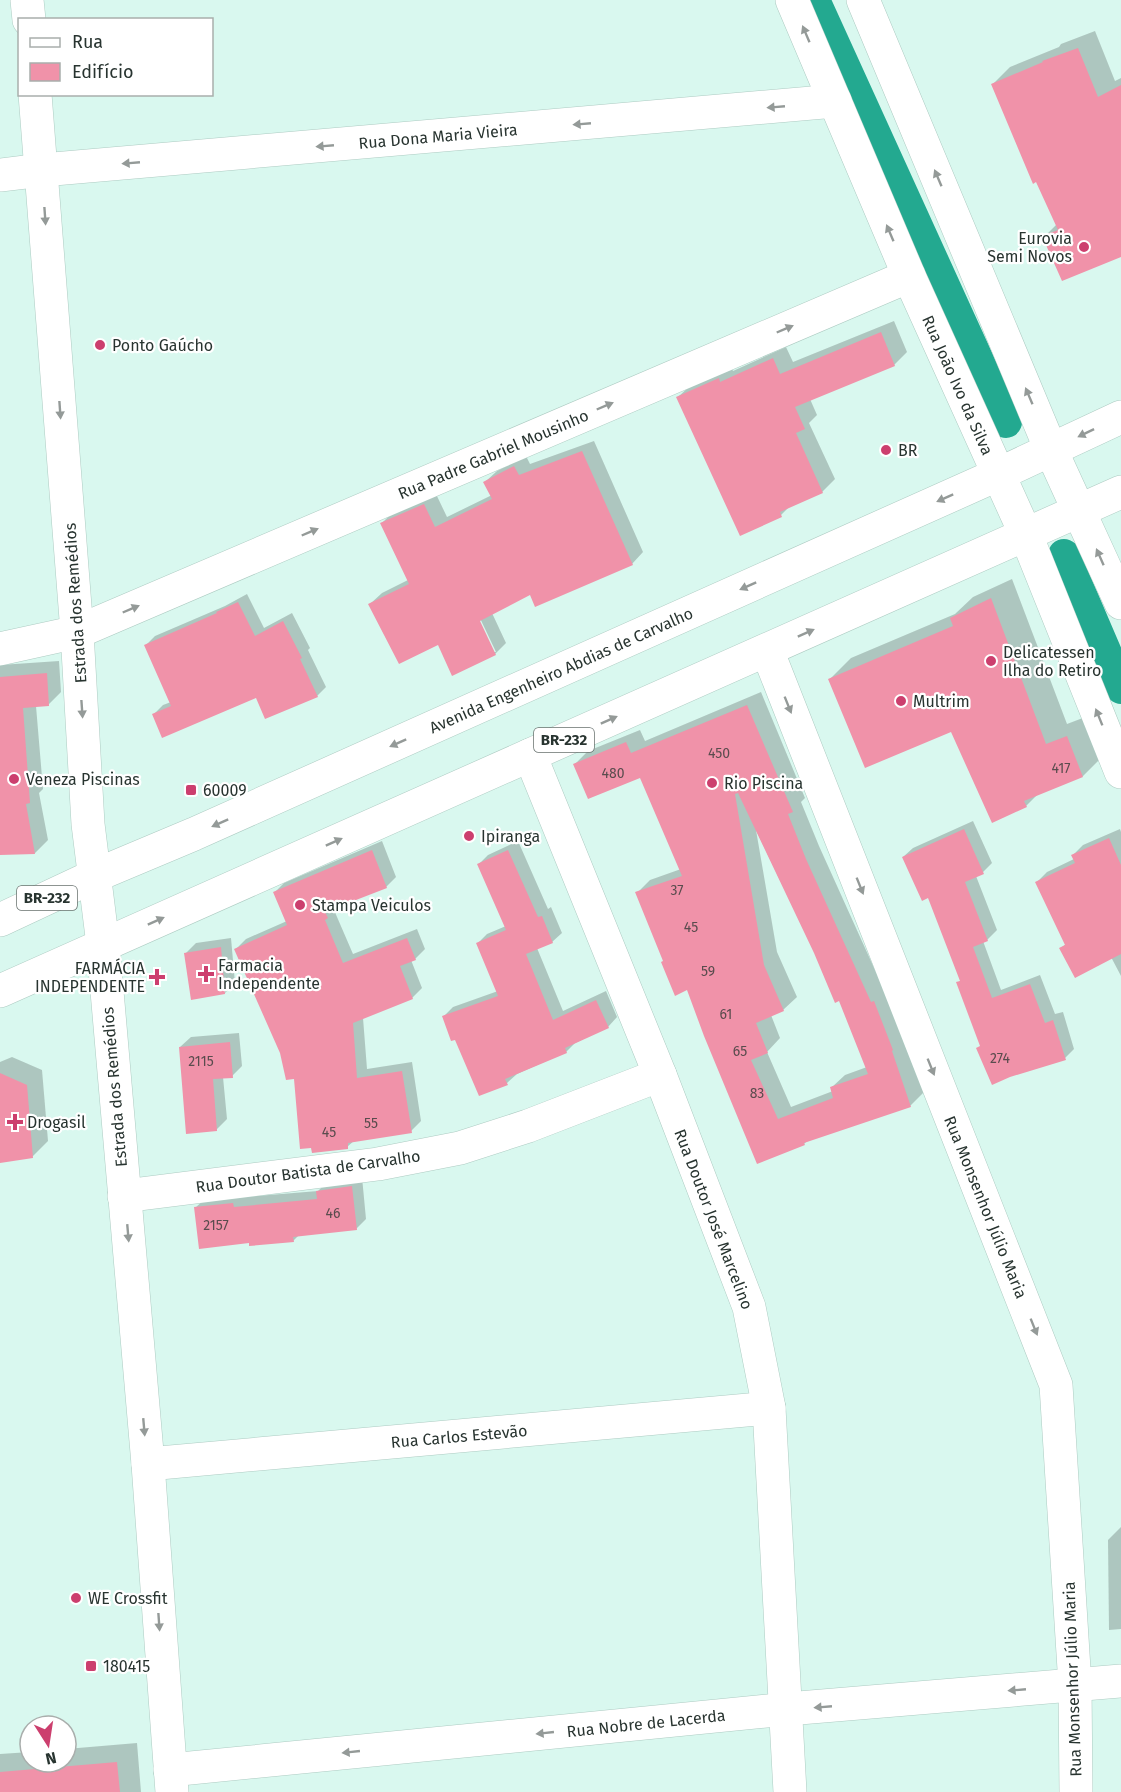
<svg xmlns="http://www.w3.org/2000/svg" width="1121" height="1792" font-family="'Fira Sans',sans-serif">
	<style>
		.shadow { fill: #0003; fill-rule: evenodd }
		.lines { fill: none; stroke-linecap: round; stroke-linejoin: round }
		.canal { stroke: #23a990; stroke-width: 32 }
		.building { fill: #f092a9; fill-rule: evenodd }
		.minor-casing { stroke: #adcbc2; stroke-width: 34 }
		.major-casing { stroke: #adcbc2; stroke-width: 34 }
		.highway-casing { stroke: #adcbc2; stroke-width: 34 }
		.minor { stroke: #fff; stroke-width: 33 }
		.major { stroke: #fff; stroke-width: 33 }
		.highway { stroke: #fff; stroke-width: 33 }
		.oneway { fill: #949a98 }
		.poi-dot { fill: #cc3f6e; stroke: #fff; stroke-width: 2 }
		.labels { text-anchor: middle; stroke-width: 4.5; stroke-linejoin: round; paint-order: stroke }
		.number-label { font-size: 14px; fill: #5a4c4e }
		.shield { fill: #fff; stroke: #68716e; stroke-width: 1.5 }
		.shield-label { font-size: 15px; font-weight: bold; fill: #283430 }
		.street-label { font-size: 16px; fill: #283430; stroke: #fff }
		.poi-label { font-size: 16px; fill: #283430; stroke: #fff; text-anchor: start }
	</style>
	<rect width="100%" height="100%" fill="#d9f8ef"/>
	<g class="shadow">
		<polygon points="1095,31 1115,81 1121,78 1121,255 1044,237 1057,224 993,84 1010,67 1059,47 1061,44"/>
		<polygon points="894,321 907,352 894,365 810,399 817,415 809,423 835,479 822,492 790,506 781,515 678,397 691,385 731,366 733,371 786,347 793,362"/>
		<path d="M594,441L643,552L632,564L530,593L492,613L506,643L495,654L438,643L370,604L382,593L408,580L382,523L393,512L436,494L447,517L492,495L485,482L497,471L526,456L530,464ZM478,614L496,652H492L475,615Z"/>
		<polygon points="1012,579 1067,724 1088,716 1104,755 1083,776 1038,794 1026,806 951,730 830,679 851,658 955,614 973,597"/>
		<polygon points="247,594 264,628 292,613 310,648 308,650 326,687 317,696 257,696 154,714 163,705 171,702 146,645 155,636 225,606"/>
		<polygon points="59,661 61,692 48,705 36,706 43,789 39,793 48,840 35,853 0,854 0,665"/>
		<path d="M761,692L805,798L801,802L819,846L884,990L924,1092L910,1106L808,1140L804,1144L758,1162L688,988L664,960L637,893L650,880L681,869L641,776L575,764L588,751L640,730L645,741ZM756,830L815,953L840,999L867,1067L845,1075L831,1088L833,1091L791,1107L767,1052L780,1038L771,1015L783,1010L797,997L777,952Z"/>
		<polygon points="973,821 992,863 983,872 976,876 997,930 987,940 983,941 1001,990 1040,975 1055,1014 1063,1012 1074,1049 1065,1058 981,1045 958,983 961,980 929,896 903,857 913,848"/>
		<polygon points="1120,829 1121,832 1121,976 1111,957 1061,948 1066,944 1037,882 1047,872 1074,859 1073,855 1083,845"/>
		<polygon points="382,841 396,877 386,887 337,907 334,910 353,954 417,929 425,949 415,959 411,960 422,988 412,998 363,1018 367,1069 412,1062 421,1121 411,1131 355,1140 347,1147 295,1077 281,1053 236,949 246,939 287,921 274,893 284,883"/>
		<polygon points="518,841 548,909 551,907 562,933 552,942 537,948 563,1011 606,991 617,1017 608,1027 575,1043 566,1052 517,1074 507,1083 480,1094 456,1038 444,1016 453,1007 498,991 478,943 487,934 506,926 479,864 488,855"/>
		<polygon points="231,938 235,983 225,993 185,954 196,943"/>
		<polygon points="239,1033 242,1066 232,1076 223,1077 227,1119 216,1130 180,1047 191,1037"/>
		<polygon points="12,1057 42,1070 48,1141 33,1156 0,1161 0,1062"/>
		<polygon points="362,1177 366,1219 356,1229 299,1235 293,1241 250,1242 195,1208 206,1198 244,1197 318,1191 328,1181"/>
		<polygon points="1121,1527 1121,1629 1109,1630 1108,1540"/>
		<polygon points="137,1743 141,1792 0,1792 0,1754 30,1752 30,1762 66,1762 66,1749"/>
	</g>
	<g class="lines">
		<g class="canal">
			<polyline points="814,0 1006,422"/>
			<polyline points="1064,555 1121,688"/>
		</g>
	</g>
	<g class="building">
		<polygon points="1078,48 1098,97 1121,85 1121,257 1062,281 1042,236 1058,230 1036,182 1033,184 991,84 1043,62 1042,61"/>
		<polygon points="881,332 895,366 795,407 805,429 796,433 823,493 780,512 782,517 740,536 676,397 719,378 720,382 773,358 780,374"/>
		<polygon points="582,451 633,565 535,607 530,595 480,621 496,655 452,676 438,645 399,664 368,604 409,584 380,523 424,504 435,527 492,499 483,482 514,466 519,475"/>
		<polygon points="991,598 1046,744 1067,736 1083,777 1024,801 1027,807 992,823 951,732 865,768 828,679 953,626 950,618"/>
		<polygon points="238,602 255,636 283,621 302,658 300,659 318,697 265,719 256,698 162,738 152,714 171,706 144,645 217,613 216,612"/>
		<polygon points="47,673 49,706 23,708 30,803 26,804 35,854 0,855 0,677"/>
		<path d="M747,705L793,812L788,814L806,859L871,1002L874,1001L893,1050L892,1051L911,1107L804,1143L805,1145L757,1164L704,1036L687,990L675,996L661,962L663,961L635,892L682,876L640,778L588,799L573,764L626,742L631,753ZM738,793L814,953L835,1003L839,1001L868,1074L830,1087L833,1098L778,1119L751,1060L768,1053L756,1023L784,1011L764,965L735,794Z"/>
		<polygon points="964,829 984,874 965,882 988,941 973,947 992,998 1030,984 1045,1023 1053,1020 1066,1060 1010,1077 992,1085 976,1048 980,1046 956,982 960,981 928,898 922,901 902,857"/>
		<polygon points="1109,838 1121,865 1121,954 1075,978 1059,948 1065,945 1035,882 1075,863 1071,855"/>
		<polygon points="372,850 387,888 325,912 328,918 325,920 343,963 407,938 416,960 400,966 413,999 353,1023 357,1078 402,1071 412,1133 348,1143 348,1149 312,1153 311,1148 300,1149 294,1079 286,1080 280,1053 234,949 287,925 273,892"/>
		<polygon points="508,850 538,917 542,916 553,943 526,954 553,1020 596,1000 609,1028 565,1048 567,1053 505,1079 508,1085 479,1096 455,1040 451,1041 442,1016 498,996 476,943 506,930 477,864"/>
		<polygon points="221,947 225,994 191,1000 184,953"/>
		<polygon points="230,1042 233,1078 213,1079 217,1131 186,1134 179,1047"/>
		<polygon points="0,1073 27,1085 33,1158 0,1163"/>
		<polygon points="352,1186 357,1230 293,1237 294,1242 249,1246 249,1243 199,1249 194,1207 233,1203 234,1207 317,1199 316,1191"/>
		<polygon points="117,1762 120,1792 0,1792 0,1772"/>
	</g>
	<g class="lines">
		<defs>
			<g id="minor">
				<polyline points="0,175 42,170 835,101"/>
				<polyline points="0,649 77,632 909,276"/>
				<polyline points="767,650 1056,1385 1075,1685 1076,1792"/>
				<polyline points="530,755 660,1075 749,1307 769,1408 790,1792"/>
				<polyline points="124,1196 378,1164 460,1148 528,1126 660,1075"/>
				<polyline points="148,1464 769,1408"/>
				<polyline points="170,1770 787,1709 1121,1681"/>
			</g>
			<g id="major">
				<polyline points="27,0 29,20"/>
				<polyline points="792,0 909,276 1026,535 1121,772"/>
				<polyline points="863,0 1051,450 1121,603"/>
				<polyline points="35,94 77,632 88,824 103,945 148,1464 172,1792"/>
			</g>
			<g id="highway">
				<polyline points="0,920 94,876 194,834 999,474 1121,417"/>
				<polyline points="0,991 1121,492"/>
			</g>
		</defs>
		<use href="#minor" class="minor-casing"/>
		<use href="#major" class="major-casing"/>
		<use href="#highway" class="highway-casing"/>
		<use href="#minor" class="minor"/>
		<use href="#major" class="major"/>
		<use href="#highway" class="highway"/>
	</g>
	<defs><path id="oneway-solid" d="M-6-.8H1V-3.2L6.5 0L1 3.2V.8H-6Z" transform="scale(1.5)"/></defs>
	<g class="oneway">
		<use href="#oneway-solid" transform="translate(806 34) rotate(-113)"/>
		<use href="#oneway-solid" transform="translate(776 107) rotate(175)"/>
		<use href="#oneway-solid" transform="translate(582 124) rotate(175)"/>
		<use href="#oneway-solid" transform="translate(325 146) rotate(175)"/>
		<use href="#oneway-solid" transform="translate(131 163) rotate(175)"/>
		<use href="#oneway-solid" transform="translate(938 178) rotate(-113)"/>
		<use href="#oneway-solid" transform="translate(45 216) rotate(86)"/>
		<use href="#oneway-solid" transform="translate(890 233) rotate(-113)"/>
		<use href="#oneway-solid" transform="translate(785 329) rotate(-23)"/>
		<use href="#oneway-solid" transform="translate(1029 396) rotate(-113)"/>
		<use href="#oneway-solid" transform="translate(605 406) rotate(-23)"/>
		<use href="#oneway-solid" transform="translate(60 410) rotate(86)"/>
		<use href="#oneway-solid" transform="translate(1086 433) rotate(154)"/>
		<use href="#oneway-solid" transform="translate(945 498) rotate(156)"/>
		<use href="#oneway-solid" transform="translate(310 532) rotate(-23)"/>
		<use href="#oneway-solid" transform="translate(1100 557) rotate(-114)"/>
		<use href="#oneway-solid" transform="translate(748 586) rotate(156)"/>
		<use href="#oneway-solid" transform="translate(131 609) rotate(-23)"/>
		<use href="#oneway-solid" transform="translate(806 633) rotate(-24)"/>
		<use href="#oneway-solid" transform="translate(788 705) rotate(68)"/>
		<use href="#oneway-solid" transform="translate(82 709) rotate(86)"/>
		<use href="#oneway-solid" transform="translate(1099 717) rotate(-112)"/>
		<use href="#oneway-solid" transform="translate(609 720) rotate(-24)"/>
		<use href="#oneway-solid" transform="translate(398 743) rotate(156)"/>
		<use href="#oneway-solid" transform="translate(220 823) rotate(156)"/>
		<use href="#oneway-solid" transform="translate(334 842) rotate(-24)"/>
		<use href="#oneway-solid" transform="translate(860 886) rotate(68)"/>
		<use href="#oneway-solid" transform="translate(156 921) rotate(-24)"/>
		<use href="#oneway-solid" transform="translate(931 1067) rotate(68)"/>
		<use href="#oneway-solid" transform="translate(128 1233) rotate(85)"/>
		<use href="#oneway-solid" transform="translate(1034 1327) rotate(68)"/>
		<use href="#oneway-solid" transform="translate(144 1427) rotate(85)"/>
		<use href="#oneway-solid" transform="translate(159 1622) rotate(86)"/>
		<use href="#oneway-solid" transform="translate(1017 1690) rotate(175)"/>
		<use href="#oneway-solid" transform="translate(823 1707) rotate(175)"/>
		<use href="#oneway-solid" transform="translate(545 1733) rotate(174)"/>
		<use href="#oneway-solid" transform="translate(351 1752) rotate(174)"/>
	</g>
	<g class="poi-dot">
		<circle cx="1084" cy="247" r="6"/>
		<circle cx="100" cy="345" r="6"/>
		<circle cx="886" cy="450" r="6"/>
		<circle cx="991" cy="661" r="6"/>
		<circle cx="901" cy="701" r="6"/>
		<circle cx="14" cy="779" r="6"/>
		<circle cx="712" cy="783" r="6"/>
		<rect x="185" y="784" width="12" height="12" rx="3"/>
		<circle cx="469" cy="836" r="6"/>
		<circle cx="300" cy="905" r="6"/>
		<path d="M203 965h6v6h6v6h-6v6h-6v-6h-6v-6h6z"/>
		<path d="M154 968h6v6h6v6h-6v6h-6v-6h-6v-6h6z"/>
		<path d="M12 1113h6v6h6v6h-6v6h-6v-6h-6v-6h6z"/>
		<circle cx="76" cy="1598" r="6"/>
		<rect x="85" y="1660" width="12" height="12" rx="3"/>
	</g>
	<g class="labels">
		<g class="number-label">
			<text x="719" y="758">450</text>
			<text x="1061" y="773">417</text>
			<text x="613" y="778">480</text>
			<text x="677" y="895">37</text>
			<text x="691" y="932">45</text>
			<text x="708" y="976">59</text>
			<text x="726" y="1019">61</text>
			<text x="740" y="1056">65</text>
			<text x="1000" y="1063">274</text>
			<text x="201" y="1066">2115</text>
			<text x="757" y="1098">83</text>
			<text x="371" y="1128">55</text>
			<text x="329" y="1137">45</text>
			<text x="333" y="1218">46</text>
			<text x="216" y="1230">2157</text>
		</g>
		<g class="shield">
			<rect x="534" y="728" width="60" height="24" rx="4.5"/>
			<rect x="17" y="886" width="60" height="24" rx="4.5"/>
		</g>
		<g class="shield-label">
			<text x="564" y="745">BR-232</text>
			<text x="47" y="903">BR-232</text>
		</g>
		<g class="street-label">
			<text transform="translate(438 136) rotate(-5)" y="6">Rua Dona Maria Vieira</text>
			<text transform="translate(958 385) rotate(66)" y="6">Rua João Ivo da Silva</text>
			<text transform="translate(493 454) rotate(-23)" y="6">Rua Padre Gabriel Mousinho</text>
			<text transform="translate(75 603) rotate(-94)" y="6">Estrada dos Remédios</text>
			<text transform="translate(561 670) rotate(-24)" y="6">Avenida Engenheiro Abdias de Carvalho</text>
			<text transform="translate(114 1087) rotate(-95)" y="6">Estrada dos Remédios</text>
			<text transform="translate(308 1171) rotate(-8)" y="6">Rua Doutor Batista de Carvalho</text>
			<text transform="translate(986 1207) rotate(68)" y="6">Rua Monsenhor Júlio Maria</text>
			<text transform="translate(714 1219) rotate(69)" y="6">Rua Doutor José Marcelino</text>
			<text transform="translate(459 1436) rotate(-5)" y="6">Rua Carlos Estevão</text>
			<text transform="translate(1072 1679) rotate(-92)" y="6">Rua Monsenhor Júlio Maria</text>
			<text transform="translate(646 1723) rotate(-6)" y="6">Rua Nobre de Lacerda</text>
		</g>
		<g class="poi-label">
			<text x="1072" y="244" text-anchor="end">Eurovia<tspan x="1072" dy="18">Semi Novos</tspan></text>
			<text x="112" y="351">Ponto Gaúcho</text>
			<text x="898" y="456">BR</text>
			<text x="1003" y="658">Delicatessen<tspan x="1003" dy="18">Ilha do Retiro</tspan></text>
			<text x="913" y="707">Multrim</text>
			<text x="26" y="785">Veneza Piscinas</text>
			<text x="724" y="789">Rio Piscina</text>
			<text x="203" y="796">60009</text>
			<text x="481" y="842">Ipiranga</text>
			<text x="312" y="911">Stampa Veiculos</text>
			<text x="218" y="971">Farmacia<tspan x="218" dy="18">Independente</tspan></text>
			<text x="145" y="974" text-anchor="end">FARMÁCIA<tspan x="145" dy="18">INDEPENDENTE</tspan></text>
			<text x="27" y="1128">Drogasil</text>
			<text x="88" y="1604">WE Crossfit</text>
			<text x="103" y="1672">180415</text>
		</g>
	</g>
	<rect x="18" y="18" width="195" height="78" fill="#ffffff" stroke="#a9aeac" stroke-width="1.5"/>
	<rect x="30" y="38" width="30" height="9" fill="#ffffff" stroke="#a9aeac" stroke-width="1.5"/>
	<text x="72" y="48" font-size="18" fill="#283430">Rua</text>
	<rect x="30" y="63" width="30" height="18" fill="#f092a9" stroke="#a9aeac" stroke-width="1.5"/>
	<text x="72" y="78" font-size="18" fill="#283430">Edifício</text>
	<g transform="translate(48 1744) rotate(168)"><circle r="28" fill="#ffffff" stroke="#a9aeac" stroke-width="1.5"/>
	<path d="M0-4.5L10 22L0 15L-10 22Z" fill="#cc3f6e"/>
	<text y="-9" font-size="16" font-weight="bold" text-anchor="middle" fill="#283430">N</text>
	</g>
</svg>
